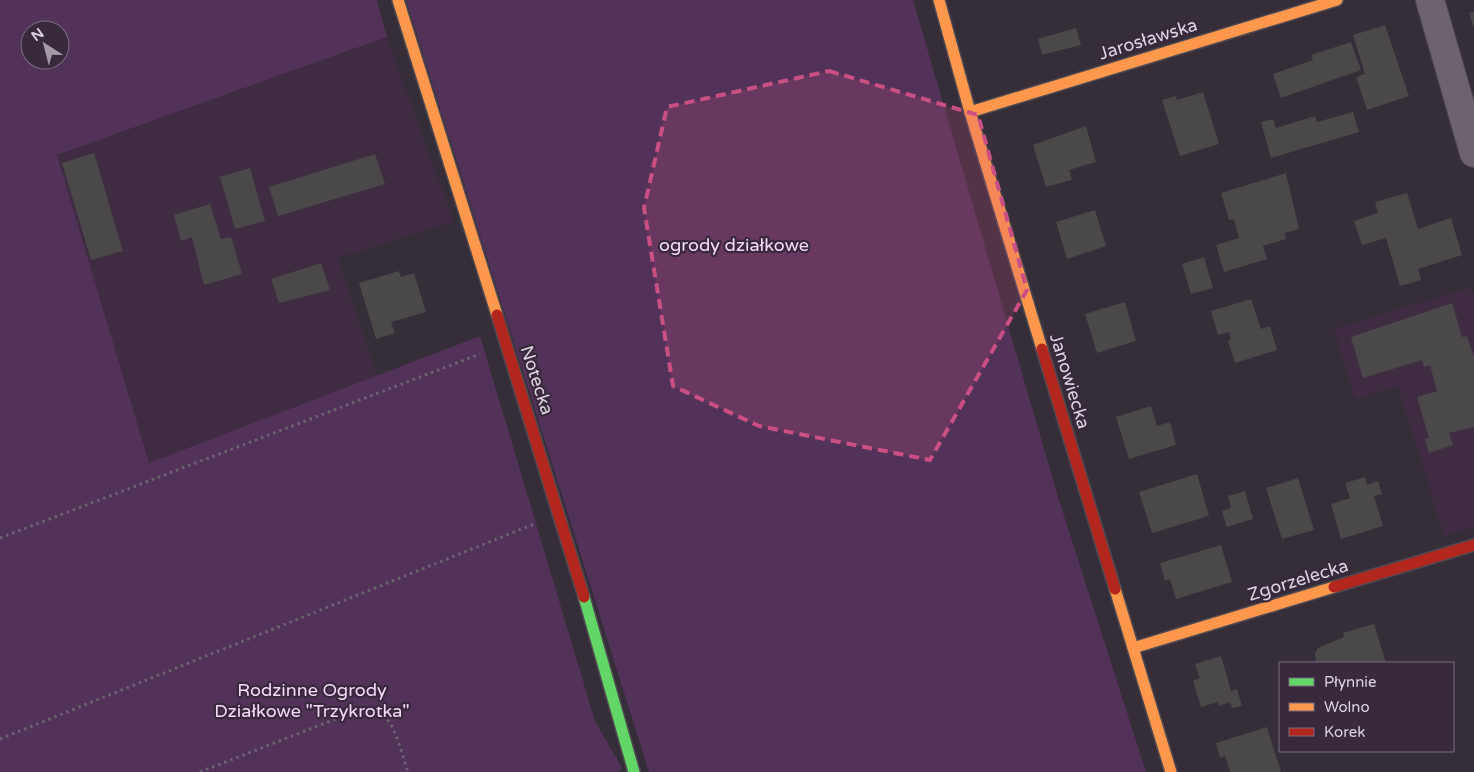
<svg xmlns="http://www.w3.org/2000/svg" width="1474" height="772" font-family="'Varela Round',sans-serif">
	<style>
		.built { fill: #3f2c42 }
		.green { fill: #523258; fill-rule: evenodd }
		.building { fill: #4a4848 }
		.lines { fill: none; stroke-linecap: round; stroke-linejoin: round }
		.street-casing { stroke: #4f4952; stroke-width: 30 }
		.fast-casing { stroke: #4f4952; stroke-width: 14 }
		.slow-casing { stroke: #4f4952; stroke-width: 14 }
		.jam-casing { stroke: #4f4952; stroke-width: 14 }
		.path { stroke: #6c646f; stroke-width: 3; stroke-dasharray: 2.5 4; stroke-linecap: butt }
		.street { stroke: #6d626f; stroke-width: 28 }
		.fast { stroke: #63d668; stroke-width: 11 }
		.slow { stroke: #ff974d; stroke-width: 11 }
		.jam { stroke: #b3261e; stroke-width: 11 }
		.marked { fill: #ca5083; fill-opacity: 0.2; stroke: #ca5083; stroke-width: 4; stroke-dasharray: 10 6; stroke-linejoin: round }
		.labels { text-anchor: middle; stroke-width: 4.5; stroke-linejoin: round; paint-order: stroke }
		.street-label { font-size: 18px; fill: #ded4e0; stroke: #38293c }
		.park-label { font-size: 18px; fill: #f7d8fd; stroke: #38293c }
	</style>
	<rect width="100%" height="100%" fill="#352d38"/>
	<g class="built">
		<polygon points="387,37 454,222 338,258 378,380 149,464 63,180 57,155"/>
		<polygon points="1471,287 1474,295 1474,527 1444,536 1398,386 1355,399 1334,329"/>
	</g>
	<g class="green">
		<path d="M0,0H377L387,37L57,155L149,463L480,336L595,721L622,768L618,772H0ZM30,30H60V60H30Z"/>
		<polygon points="406,0 913,0 1059,500 1146,772 649,772"/>
	</g>
	<g class="building">
		<polygon points="1474,12 1474,28 1469,13"/>
		<polygon points="1385,25 1409,96 1367,110 1356,77 1365,74 1353,35"/>
		<polygon points="1076,28 1081,45 1042,55 1038,39"/>
		<polygon points="1351,42 1361,70 1281,98 1273,74 1313,60 1311,55"/>
		<polygon points="1203,92 1219,144 1180,156 1162,100 1176,96 1177,100"/>
		<polygon points="1353,112 1359,132 1271,158 1261,122 1273,119 1276,128 1315,116 1317,122"/>
		<polygon points="1086,126 1096,162 1069,170 1072,180 1046,187 1033,145"/>
		<polygon points="94,153 123,251 91,260 62,163"/>
		<polygon points="375,154 385,184 278,216 269,187"/>
		<polygon points="250,168 265,221 235,229 220,177"/>
		<polygon points="1286,173 1299,229 1285,233 1286,239 1263,246 1267,259 1224,272 1216,245 1239,238 1234,219 1229,220 1221,193"/>
		<polygon points="1407,193 1418,229 1451,218 1462,255 1418,269 1421,280 1400,286 1386,238 1362,245 1354,221 1378,213 1375,202"/>
		<polygon points="210,204 221,239 231,237 242,274 204,285 192,237 181,241 174,215"/>
		<polygon points="1095,210 1106,246 1067,259 1056,222"/>
		<polygon points="1204,257 1213,288 1191,294 1182,264"/>
		<polygon points="321,263 330,290 279,303 271,279"/>
		<polygon points="399,271 401,277 414,273 426,312 391,322 395,333 376,339 359,283"/>
		<polygon points="1251,299 1261,329 1270,326 1277,350 1235,363 1228,341 1231,340 1229,332 1218,335 1211,311"/>
		<polygon points="1125,302 1136,341 1097,353 1085,314"/>
		<polygon points="1452,303 1462,337 1467,336 1474,357 1474,427 1449,433 1453,445 1429,453 1425,439 1429,438 1417,397 1437,391 1430,365 1424,367 1422,360 1363,378 1351,337"/>
		<polygon points="1151,406 1157,426 1170,422 1176,445 1129,459 1116,417"/>
		<polygon points="1197,474 1209,516 1152,533 1139,492"/>
		<polygon points="1365,477 1367,485 1378,481 1382,494 1374,496 1383,526 1341,539 1331,504 1350,498 1345,483"/>
		<polygon points="1298,478 1314,530 1282,539 1266,488"/>
		<polygon points="1245,491 1253,519 1227,527 1222,511 1231,508 1228,496"/>
		<polygon points="1221,545 1232,582 1176,599 1170,579 1165,581 1160,563"/>
		<polygon points="1374,624 1386,663 1316,663 1315,653 1318,648 1344,637 1343,633"/>
		<polygon points="1221,656 1231,691 1237,689 1242,706 1232,708 1230,702 1219,706 1218,702 1201,707 1193,681 1200,678 1195,664"/>
		<polygon points="1267,727 1281,772 1230,772 1225,756 1220,758 1216,743"/>
	</g>
	<g class="lines">
		<defs>
			<polyline id="street" points="1430,0 1474,153"/>
			<polyline id="fast" points="584,597 634,772"/>
			<g id="slow">
				<polyline points="398,0 497,315"/>
				<polyline points="939,0 970,112 1042,349"/>
				<polyline points="970,112 1337,0"/>
				<polyline points="1115,589 1171,772"/>
				<polyline points="1133,648 1334,587"/>
			</g>
			<g id="jam">
				<polyline points="497,315 584,597"/>
				<polyline points="1042,349 1115,589"/>
				<polyline points="1334,587 1474,545"/>
			</g>
		</defs>
		<use href="#street" class="street-casing"/>
		<use href="#fast" class="fast-casing"/>
		<use href="#slow" class="slow-casing"/>
		<use href="#jam" class="jam-casing"/>
		<g class="path">
			<polyline points="0,538 480,354"/>
			<polyline points="0,739 534,524"/>
			<path d="M200,772L356,711C365,711 376,710 384,716C397,728 402,756 408,772"/>
		</g>
		<use href="#street" class="street"/>
		<use href="#fast" class="fast"/>
		<use href="#slow" class="slow"/>
		<use href="#jam" class="jam"/>
	</g>
	<path class="marked" d="M829,71L978,115L1027,290L930,460L759,426L673,386L644,208L667,107Z"/>
	<g class="labels">
		<g class="street-label">
			<text transform="translate(1148 39) rotate(-17)" y="6">Jarosławska</text>
			<text transform="translate(537 380) rotate(72)" y="6">Notecka</text>
			<text transform="translate(1070 381) rotate(73)" y="6">Janowiecka</text>
			<text transform="translate(1298 580) rotate(-17)" y="6">Zgorzelecka</text>
		</g>
		<g class="park-label">
			<text x="734" y="251">ogrody działkowe</text>
			<text x="312" y="696">Rodzinne Ogrody<tspan x="312" dy="21">Działkowe "Trzykrotka"</tspan></text>
		</g>
	</g>
	<rect x="1279" y="662" width="175" height="90" fill="#38293c" stroke="#7a6d7e"/>
	<rect x="1289" y="678" width="25" height="8" fill="#63d668" stroke="#7a6d7e"/>
	<text x="1324" y="687" font-size="15" fill="#ded4e0">Płynnie</text>
	<rect x="1289" y="703" width="25" height="8" fill="#ff974d" stroke="#7a6d7e"/>
	<text x="1324" y="712" font-size="15" fill="#ded4e0">Wolno</text>
	<rect x="1289" y="728" width="25" height="8" fill="#b3261e" stroke="#7a6d7e"/>
	<text x="1324" y="737" font-size="15" fill="#ded4e0">Korek</text>
	<g transform="translate(45 45) rotate(324)"><circle r="24" fill="#38293c" stroke="#7a6d7e"/>
	<path d="M0-4L9 19L0 12L-9 19Z" fill="#a39aa5"/>
	<text y="-8" font-size="14" font-weight="bold" text-anchor="middle" fill="#ded4e0">N</text>
	</g>
</svg>
